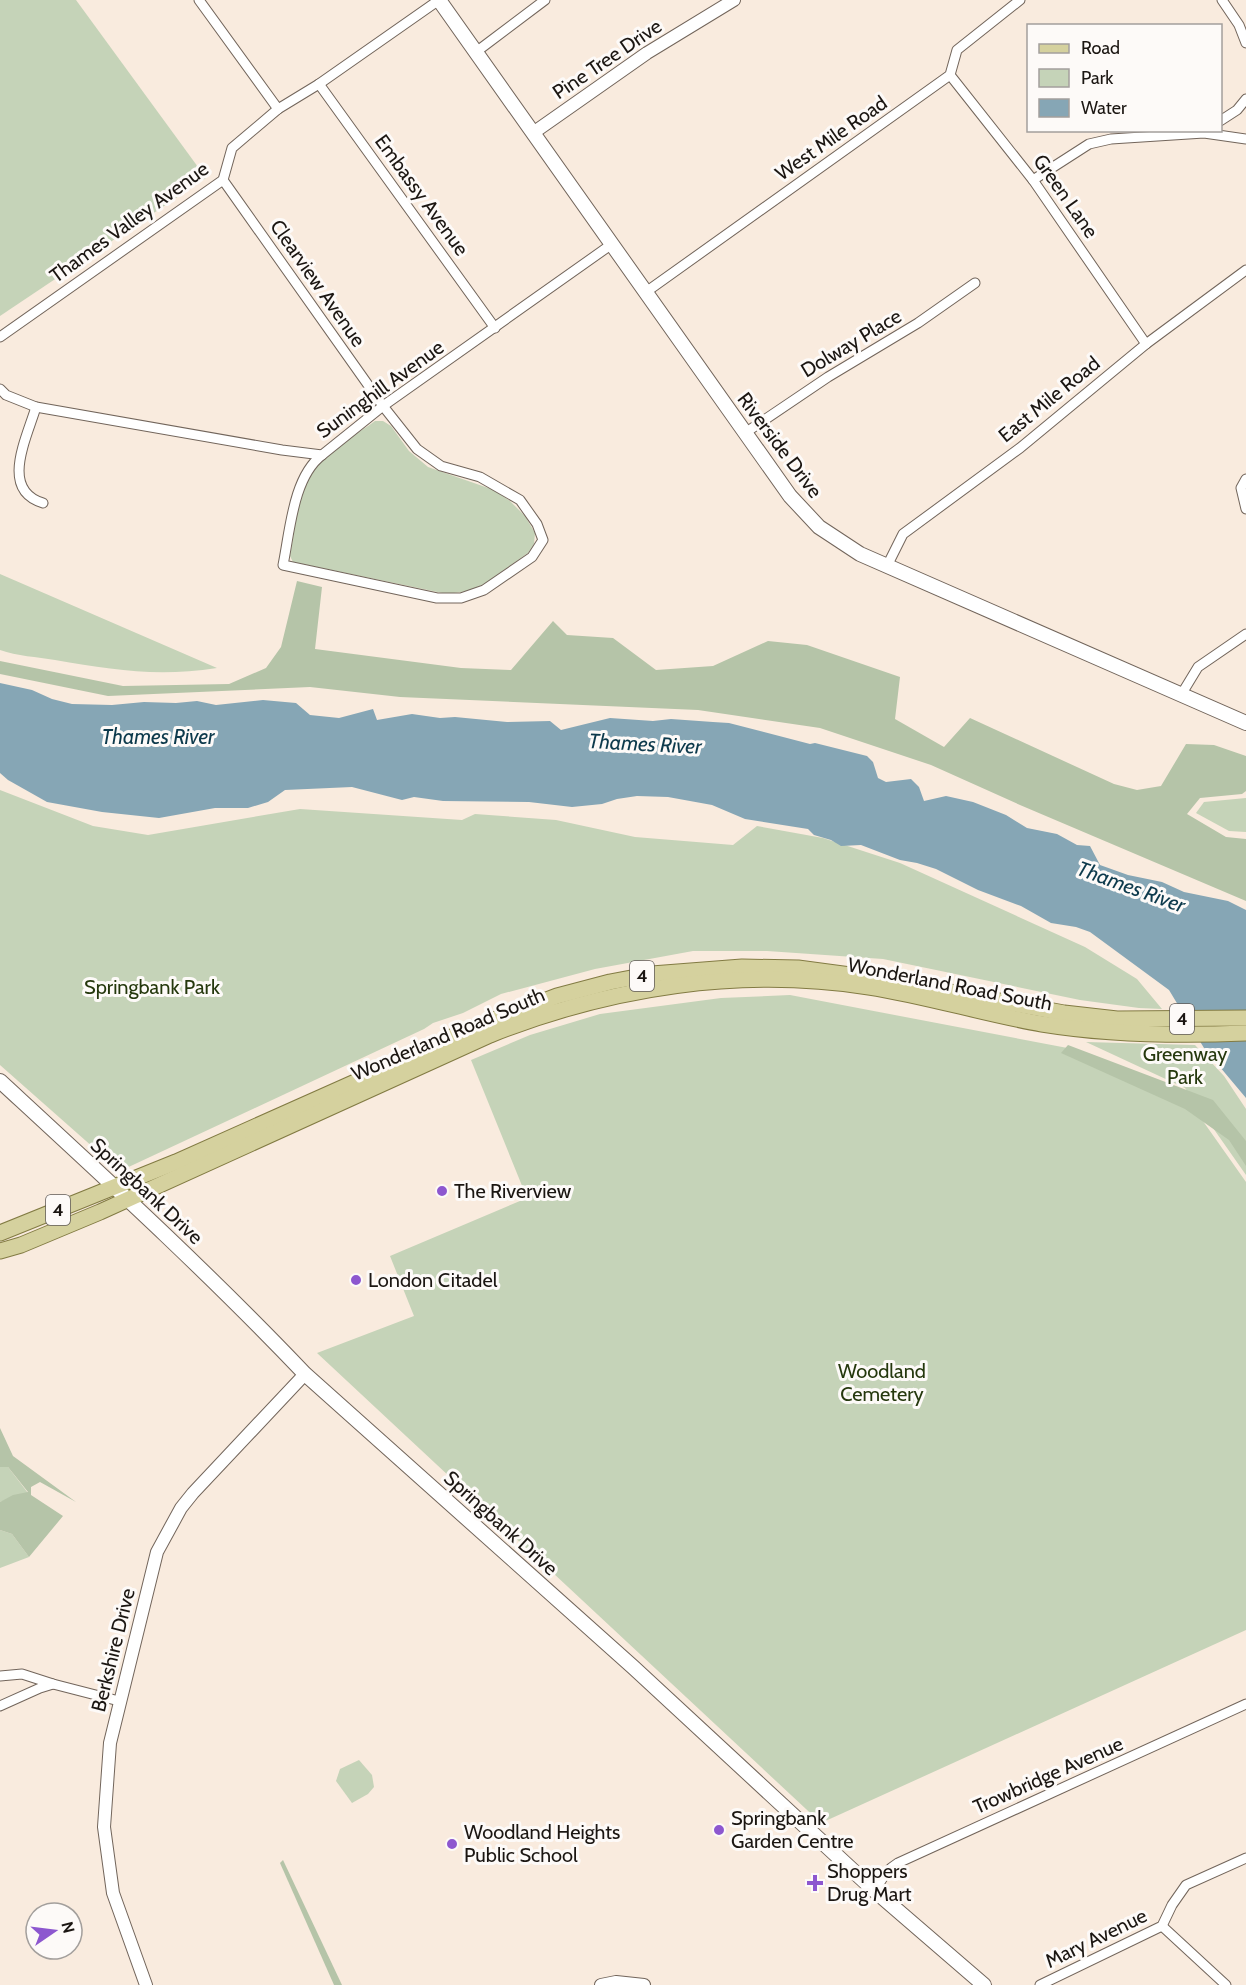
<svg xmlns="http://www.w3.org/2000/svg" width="1246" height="1985" font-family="Cabin,sans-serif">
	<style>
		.green { fill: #c5d3b8 }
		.forest { fill: #b5c4a8 }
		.water { fill: #86a6b5 }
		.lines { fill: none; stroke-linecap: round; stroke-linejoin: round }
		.minor-casing { stroke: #72655b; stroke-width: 11 }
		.tertiary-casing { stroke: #72655b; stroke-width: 14 }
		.secondary-casing { stroke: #72655b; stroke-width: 16 }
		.primary-casing { stroke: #827b43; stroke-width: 17 }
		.minor { stroke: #fff; stroke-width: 9 }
		.tertiary { stroke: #fff; stroke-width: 12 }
		.secondary { stroke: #fff; stroke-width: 14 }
		.primary { stroke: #d5d19e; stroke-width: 15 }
		.poi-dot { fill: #8d57cf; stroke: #fdfaf8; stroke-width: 2 }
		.labels { text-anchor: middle; stroke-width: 6; stroke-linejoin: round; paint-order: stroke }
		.shield { fill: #fdfaf8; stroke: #5f5a57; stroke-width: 1.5 }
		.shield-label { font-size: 18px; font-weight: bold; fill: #1b1612 }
		.street-label { font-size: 20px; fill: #1b1612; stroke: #fdfaf8 }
		.park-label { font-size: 20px; fill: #25380d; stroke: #fdfaf8 }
		.poi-label { font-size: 20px; fill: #1b1612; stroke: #fdfaf8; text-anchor: start }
		.water-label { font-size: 21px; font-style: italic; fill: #0d3a4c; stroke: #fdfaf8 }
	</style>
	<rect width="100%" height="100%" fill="#f9ebde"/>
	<g class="green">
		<polygon points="0,0 76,0 206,178 0,316"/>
		<path d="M375,421H383L391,426L409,451L428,467L494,490L510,501L525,516L535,533L534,544L528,553L484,584L468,591L447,594L293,562L290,556C296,526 297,486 319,463C334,447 357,434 375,421Z"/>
		<path d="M0,574L217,668C157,677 113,670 55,660C37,657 17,656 0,650Z"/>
		<polygon points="0,790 93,826 148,835 300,809 462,820 475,814 556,820 635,837 733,845 757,826 823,838 900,863 1085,947 1137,979 1162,1009 1139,1008 1080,1000 883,959 767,951 693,951 595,969 501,994 463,1013 433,1023 424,1029 120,1171 0,1065"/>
		<polygon points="1246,798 1246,832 1229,831 1196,813 1204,802"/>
		<polygon points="790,995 1078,1050 1181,1090 1246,1182 1246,1630 821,1823 317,1353 414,1316 390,1256 527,1198 471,1060 530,1035 600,1014 721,998"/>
		<polygon points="1086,1042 1195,1045 1224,1076 1246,1109 1246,1175 1185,1088"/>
		<polygon points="0,1467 8,1467 28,1493 0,1502"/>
		<polygon points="0,1530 12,1534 29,1557 0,1568"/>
		<polygon points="359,1760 372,1775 374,1787 368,1794 352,1803 336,1781 340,1769"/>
	</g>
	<g class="forest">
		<polygon points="297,581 322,587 315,649 461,668 511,670 553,621 567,635 613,638 656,670 713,666 768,641 807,645 900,677 895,719 944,747 970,718 1114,784 1137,790 1161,786 1186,744 1214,745 1246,756 1246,791 1242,794 1200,798 1187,814 1226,837 1246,839 1246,901 1020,805 931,765 820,728 698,710 400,697 310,687 108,696 0,674 0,661 123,686 229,684 266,668 281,647"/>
		<polygon points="1068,1045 1213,1100 1246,1141 1246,1166 1229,1140 1185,1109 1061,1053"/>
		<polygon points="0,1428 13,1456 76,1502 40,1482 31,1487 31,1495 63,1516 29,1557 12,1534 0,1530 0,1502 13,1495 28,1492 8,1467 0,1467"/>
		<polygon points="283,1860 342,1985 334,1985 280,1863"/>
	</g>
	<polygon class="water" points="0,683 32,690 52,699 72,704 112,705 144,702 176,703 197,701 216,705 263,700 296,703 310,715 339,718 373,709 377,720 412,714 440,718 455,717 507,722 550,721 561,730 610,718 653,721 671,719 713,722 729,723 810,744 815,743 867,756 873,762 878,778 886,782 911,779 919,787 924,801 946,796 973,802 1006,815 1027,828 1057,834 1077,845 1090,846 1100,865 1128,875 1162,882 1184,892 1228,901 1246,910 1246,1098 1204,1048 1169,990 1090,932 1076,927 1051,923 1021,906 978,890 936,869 917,863 900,860 861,845 841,846 831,840 814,835 808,829 745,819 712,805 668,797 637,796 617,799 602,804 572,807 529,802 443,801 414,797 402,800 352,787 285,790 268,802 248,808 215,808 159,818 102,812 47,802 8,780 0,773"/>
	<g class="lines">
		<defs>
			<g id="minor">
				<polyline points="199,0 278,109"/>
				<polyline points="1222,0 1239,25 1246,43"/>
				<polyline points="476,52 545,0"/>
				<polyline points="950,75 1033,180 1146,344"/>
				<polyline points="319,84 495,328"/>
				<polyline points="1220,121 1237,110 1246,99"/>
				<path d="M223,180L383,406L417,449L441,466L480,477L520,500L537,524L543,540L532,557L484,590L461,598H437L283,565C290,531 293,477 322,455"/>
				<polyline points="1033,180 1089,144 1111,139 1204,133 1246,139"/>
				<polyline points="646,292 950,75 957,50 1020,0"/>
				<polyline points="0,337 223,180 232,148 278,109 319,84 439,0"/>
				<polyline points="0,389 6,395 36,407 282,450 322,455 383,406 612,244"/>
				<path d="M36,407C26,440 0,490 43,503"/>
				<polyline points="745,433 828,377 918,323 975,283"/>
				<polyline points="1246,479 1241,488 1246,509"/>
				<polyline points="887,566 903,534 1020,448 1146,344 1246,270"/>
				<polyline points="1181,695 1198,667 1246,634"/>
				<polyline points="0,1676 22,1674 53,1684 119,1701"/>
				<polyline points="0,1706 40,1688 53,1684"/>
				<path d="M875,1891C882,1879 886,1870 898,1863L1246,1704"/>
				<polyline points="1162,1926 1226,1985"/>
				<polyline points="1040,1985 1162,1926 1172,1905 1186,1885 1246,1858"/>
			</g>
			<g id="tertiary">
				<polyline points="533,133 647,53 734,0"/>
				<polyline points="146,1985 113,1893 104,1827 110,1743 157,1552 181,1508 193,1493 305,1374"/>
				<polyline points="601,1985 616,1982 644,1985"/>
			</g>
			<g id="secondary">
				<polyline points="439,0 790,496 819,527 860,554 1246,723"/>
				<path d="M0,1081C104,1177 208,1272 305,1374L633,1667L875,1891L984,1985"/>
			</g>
			<g id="primary">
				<polyline points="0,1233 176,1162 391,1066 462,1032 557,996 610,982 652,974 742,967 798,968 880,979 1064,1013 1117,1019 1246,1018"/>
				<path d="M0,1251L21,1245L100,1212L490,1035C610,987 741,967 869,987C927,996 984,1014 1042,1024C1110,1035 1177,1036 1246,1033"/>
			</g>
		</defs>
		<use href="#minor" class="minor-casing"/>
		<use href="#tertiary" class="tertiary-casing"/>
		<use href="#secondary" class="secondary-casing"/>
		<use href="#primary" class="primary-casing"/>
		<use href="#minor" class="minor"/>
		<use href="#tertiary" class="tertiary"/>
		<use href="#secondary" class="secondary"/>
		<use href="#primary" class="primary"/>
	</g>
	<g class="poi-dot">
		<circle cx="442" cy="1191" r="6"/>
		<circle cx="356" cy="1280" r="6"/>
		<circle cx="719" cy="1830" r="6"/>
		<circle cx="452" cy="1844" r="6"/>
		<path d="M812 1874h6v6h6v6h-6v6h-6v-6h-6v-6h6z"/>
	</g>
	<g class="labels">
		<g class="shield">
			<rect x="630" y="961" width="24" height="30" rx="4.5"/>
			<rect x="1170" y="1004" width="24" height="30" rx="4.5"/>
			<rect x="46" y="1195" width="24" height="30" rx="4.5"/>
		</g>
		<g class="shield-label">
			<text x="642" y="982">4</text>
			<text x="1182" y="1025">4</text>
			<text x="58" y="1216">4</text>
		</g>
		<g class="street-label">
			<text transform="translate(607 59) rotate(-34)" y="7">Pine Tree Drive</text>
			<text transform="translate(831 138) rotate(-35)" y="7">West Mile Road</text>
			<text transform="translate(422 195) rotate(54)" y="7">Embassy Avenue</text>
			<text transform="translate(1066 196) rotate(55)" y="7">Green Lane</text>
			<text transform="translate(129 222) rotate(-36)" y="7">Thames Valley Avenue</text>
			<text transform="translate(318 283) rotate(55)" y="7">Clearview Avenue</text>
			<text transform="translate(851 343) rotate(-31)" y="7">Dolway Place</text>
			<text transform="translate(380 389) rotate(-36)" y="7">Suninghill Avenue</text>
			<text transform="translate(1049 399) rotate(-39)" y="7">East Mile Road</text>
			<text transform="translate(780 445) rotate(53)" y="7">Riverside Drive</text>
			<text transform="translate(950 984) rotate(11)" y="7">Wonderland Road South</text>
			<text transform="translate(448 1034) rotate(-23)" y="7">Wonderland Road South</text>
			<text transform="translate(147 1191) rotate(43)" y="7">Springbank Drive</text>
			<text transform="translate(501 1523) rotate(42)" y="7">Springbank Drive</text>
			<text transform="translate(113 1650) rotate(-76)" y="7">Berkshire Drive</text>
			<text transform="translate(1048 1775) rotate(-24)" y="7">Trowbridge Avenue</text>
			<text transform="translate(1096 1938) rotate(-26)" y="7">Mary Avenue</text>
		</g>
		<g class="park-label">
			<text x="152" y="994">Springbank Park</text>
			<text x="1185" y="1061">Greenway<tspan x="1185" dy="23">Park</tspan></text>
			<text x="882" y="1378">Woodland<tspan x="882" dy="23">Cemetery</tspan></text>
		</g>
		<g class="poi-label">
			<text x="454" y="1198">The Riverview</text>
			<text x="368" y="1287">London Citadel</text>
			<text x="731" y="1825">Springbank<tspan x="731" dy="23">Garden Centre</tspan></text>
			<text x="464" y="1839">Woodland Heights<tspan x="464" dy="23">Public School</tspan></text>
			<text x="827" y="1878">Shoppers<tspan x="827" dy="23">Drug Mart</tspan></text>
		</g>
		<g class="water-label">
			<text x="158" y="744">Thames River</text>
			<text transform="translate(645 744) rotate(3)" y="7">Thames River</text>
			<text transform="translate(1131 887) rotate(20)" y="7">Thames River</text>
		</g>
	</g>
	<rect x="1027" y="24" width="195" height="108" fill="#fdfaf8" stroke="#a39f9c" stroke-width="1.5"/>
	<rect x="1039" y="44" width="30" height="9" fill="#d5d19e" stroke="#a39f9c" stroke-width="1.5"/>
	<text x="1081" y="54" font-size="18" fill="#1b1612">Road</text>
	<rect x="1039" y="69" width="30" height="18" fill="#c5d3b8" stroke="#a39f9c" stroke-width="1.5"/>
	<text x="1081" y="84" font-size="18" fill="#1b1612">Park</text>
	<rect x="1039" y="99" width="30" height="18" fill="#86a6b5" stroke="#a39f9c" stroke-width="1.5"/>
	<text x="1081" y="114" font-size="18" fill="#1b1612">Water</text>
	<g transform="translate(54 1931) rotate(76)"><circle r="28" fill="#fdfaf8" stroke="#a39f9c" stroke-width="1.5"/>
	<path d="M0-4.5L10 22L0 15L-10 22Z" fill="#8d57cf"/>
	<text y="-9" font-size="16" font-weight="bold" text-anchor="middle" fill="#1b1612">N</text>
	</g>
</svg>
